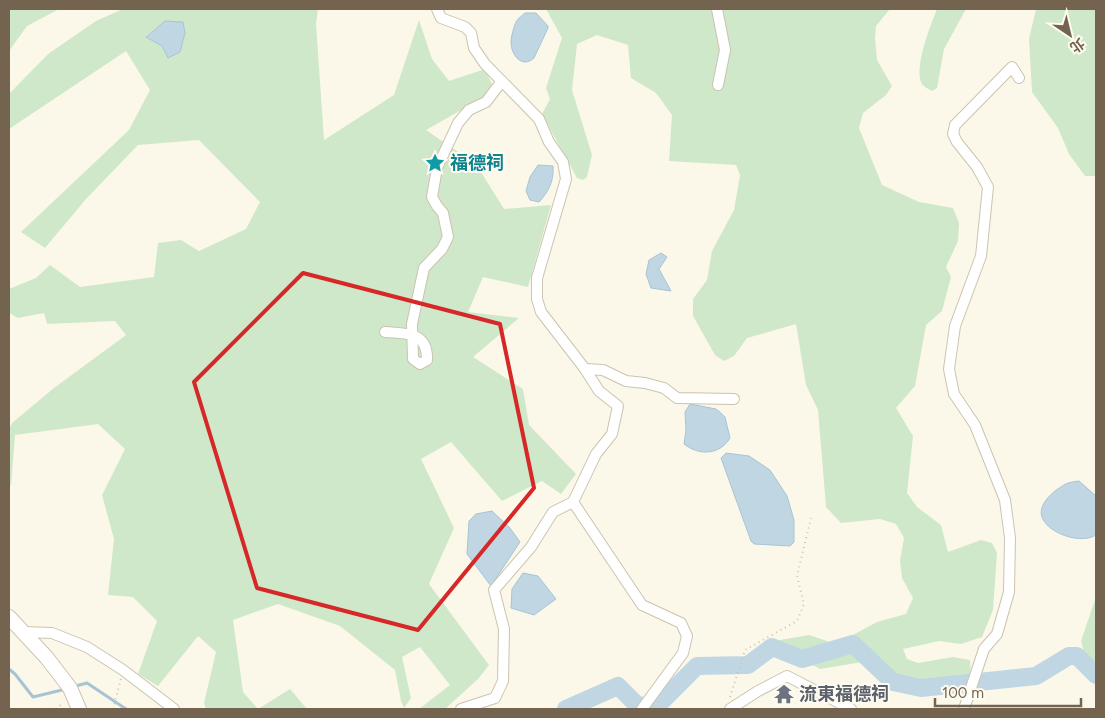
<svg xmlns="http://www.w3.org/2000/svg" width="1105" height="718" font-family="Figtree,'Noto Sans TC',sans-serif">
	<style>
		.green { fill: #cfe8c9; fill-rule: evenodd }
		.water { fill: #c0d7e3; stroke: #a7c4d4 }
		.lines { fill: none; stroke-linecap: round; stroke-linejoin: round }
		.stream { stroke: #a7c4d4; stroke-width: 3 }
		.river { stroke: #c0d7e3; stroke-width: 18 }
		.street-casing { stroke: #ccc3b1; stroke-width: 12 }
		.secondary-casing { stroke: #cfc3ae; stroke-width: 16 }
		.path { stroke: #d3c1a7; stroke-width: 2; stroke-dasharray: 1 4; stroke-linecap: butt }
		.street { stroke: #fff; stroke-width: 10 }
		.secondary { stroke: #fff; stroke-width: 14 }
		.marked { fill: none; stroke: #d62828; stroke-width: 4; stroke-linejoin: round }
		.labels { text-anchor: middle; stroke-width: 4; stroke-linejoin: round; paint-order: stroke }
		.culture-label { font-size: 18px; font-weight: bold; fill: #0d838f; stroke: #fefbf0; text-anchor: start }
		.worship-label { font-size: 18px; font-weight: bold; fill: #5b616d; stroke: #fefbf0; text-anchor: start }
	</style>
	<rect width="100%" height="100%" fill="#fbf8ea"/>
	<g class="green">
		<polygon points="9,9 59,9 27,26 9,51"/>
		<path d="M123,9H318L316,24L324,140L394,95L419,20L432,59L449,81L485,69L495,91L426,130L476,164L504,209L551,205L528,287L483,277L468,312L519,318L473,357L523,389L529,425L576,474L561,494L542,481L502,501L451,442L421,459L454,528L429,584L489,665L478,679L445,709H419L450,685L420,647L402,657L411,698L404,708L401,701L395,670L340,626L278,604L233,620L243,692L258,709L290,689L307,709H206L204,703L216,652L198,636L158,686L138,674L157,621L133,597L108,595L114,539L102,495L125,449L98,424L15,435L11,486L9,483V429L12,423L54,388L126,335L115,321L47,324L44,313L18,318L9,313V289L36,278L50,265L80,287L154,277L158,243L181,240L199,251L246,229L260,202L199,140L138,145L86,199L45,248L21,232L129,130L150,90L126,51L9,129V94L48,54L96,21ZM165,21L168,57L162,46L146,36Z"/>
		<polygon points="546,9 890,9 876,26 875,38 877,60 892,86 886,95 863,113 859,128 882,185 919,202 953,208 959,223 958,241 946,267 951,277 942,311 926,325 915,386 896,408 913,436 907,493 917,507 941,525 948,552 981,540 992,543 997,553 993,610 982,637 961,644 939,641 903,649 907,659 918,663 953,657 970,660 971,677 950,686 894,688 875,660 820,669 778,646 780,640 809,635 836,644 877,622 906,614 913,598 902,578 900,561 904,538 896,524 880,519 841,523 826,507 818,410 806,385 796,324 747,338 734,356 724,361 715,355 693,316 693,299 707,280 712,251 734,210 740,175 736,165 669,161 672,115 656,93 631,78 628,45 597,35 577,44 572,90 592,155 587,177 583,180 577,178 542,114 550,99 546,88 562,38"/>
		<path d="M937,9H966L944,49L937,88L932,91C929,89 924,87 922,84C913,69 931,24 937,9Z"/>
		<polygon points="1036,9 1096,9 1096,176 1085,176 1069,154 1058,128 1032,92 1029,39"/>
		<polygon points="1096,597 1096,677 1088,668 1081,641"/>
	</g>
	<g class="water">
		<path d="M525,13H536L548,26V28L534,58C522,69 511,55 511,42C511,37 514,26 516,22C518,18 522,16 525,13Z"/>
		<polygon points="165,21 183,22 185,33 180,52 168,58 162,46 146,37"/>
		<path d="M538,165L553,166C554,181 549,191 539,202L530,200L526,191L530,177Z"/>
		<polygon points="661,253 667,257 659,269 671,291 651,288 646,274 649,260"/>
		<path d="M690,404L716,409L721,413L725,417L730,438C720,455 699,456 684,444L686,430L685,412Z"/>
		<polygon points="726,453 749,456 770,470 787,496 794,520 794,542 790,546 754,544 751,541 721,458"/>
		<path d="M1079,481L1096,496V535C1082,544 1053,535 1044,521C1034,507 1053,491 1064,485C1068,482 1074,482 1079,481Z"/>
		<polygon points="492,511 510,528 520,542 491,586 467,554 469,521 476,514"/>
		<polygon points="523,573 538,576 556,599 534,615 511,608 512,589"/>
	</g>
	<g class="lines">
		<g class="stream">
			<polyline points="9,669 15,674 33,697 66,689"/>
			<polyline points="72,687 87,683 126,709"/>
		</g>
		<polyline class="river" points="566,709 618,686 637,705 655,708 697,666 748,665 772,647 802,659 853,644 893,682 921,688 1036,676 1069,656 1077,656 1096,675"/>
		<defs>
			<g id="street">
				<polyline points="437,9 441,18 465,27 471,33 474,48 485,64 539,119 549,142 563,162 566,179 537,278 537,299 541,312 585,369 599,391 618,406 612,434 596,454 573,502 553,512 531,547 494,590 504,629 503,681 495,698 461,709"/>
				<polyline points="717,9 725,50 718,85"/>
				<path d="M385,332C406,333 428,332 427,360L420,364L413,359L412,324L424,268L442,249L448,237L443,213L437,206L432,197L437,168L458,123L469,110L486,102L502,81"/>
				<polyline points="585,369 603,370 626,381 645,383 664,388 677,398 734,399"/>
				<polyline points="573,502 642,605 681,623 687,636 683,653 642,709"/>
				<polyline points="24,632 52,633 87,647 123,670 174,709"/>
				<polyline points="730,709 758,691 787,676 851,709"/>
				<polyline points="964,709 984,649 997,634 1009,592 1010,538 1005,500 975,425 954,394 949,369 955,326 981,256 988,187 977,167 957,142 953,134 955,125 1012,67 1019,78"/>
			</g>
			<polyline id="secondary" points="9,617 47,658 70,688 79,709"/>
		</defs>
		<use href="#street" class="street-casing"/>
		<use href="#secondary" class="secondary-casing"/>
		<g class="path">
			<polyline points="730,697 745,650 797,621 804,604 797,576 811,518"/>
			<polyline points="56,709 63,703"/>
			<polyline points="113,709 121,679"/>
		</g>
		<use href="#street" class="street"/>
		<use href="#secondary" class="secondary"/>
	</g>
	<path class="marked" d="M303,273L500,324L534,488L418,630L257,588L194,382Z"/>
	<defs>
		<symbol id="sight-bare" viewBox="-9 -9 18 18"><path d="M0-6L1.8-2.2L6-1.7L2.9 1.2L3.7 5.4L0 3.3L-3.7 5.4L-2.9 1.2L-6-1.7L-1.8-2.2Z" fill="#0f9aa8" stroke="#fefbf0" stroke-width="2.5" paint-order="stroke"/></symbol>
		<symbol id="temple-bare" viewBox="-9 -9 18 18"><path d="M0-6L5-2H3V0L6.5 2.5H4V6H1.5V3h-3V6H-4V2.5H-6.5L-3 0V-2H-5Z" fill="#6b7280" stroke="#fefbf0" stroke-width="2.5" paint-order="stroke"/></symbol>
	</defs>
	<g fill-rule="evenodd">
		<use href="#sight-bare" x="421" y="149" width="28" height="28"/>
		<use href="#temple-bare" x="770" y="680" width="28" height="28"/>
	</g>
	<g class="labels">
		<g class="culture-label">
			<text x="450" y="169">福德祠</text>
		</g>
		<g class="worship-label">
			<text x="799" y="700">流東福德祠</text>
		</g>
	</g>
	<rect width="1105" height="718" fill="none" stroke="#74644f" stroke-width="20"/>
	<g transform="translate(1070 35) rotate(145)" stroke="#fefbf0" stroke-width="4" paint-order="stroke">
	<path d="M0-4L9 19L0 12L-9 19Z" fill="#74644f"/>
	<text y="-8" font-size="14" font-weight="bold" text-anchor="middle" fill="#74644f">北</text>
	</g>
	<path d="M935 698v8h146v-8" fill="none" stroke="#74644f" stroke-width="2.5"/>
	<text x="942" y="698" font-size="15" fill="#74644f" stroke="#fefbf0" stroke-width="4" paint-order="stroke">100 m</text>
</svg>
